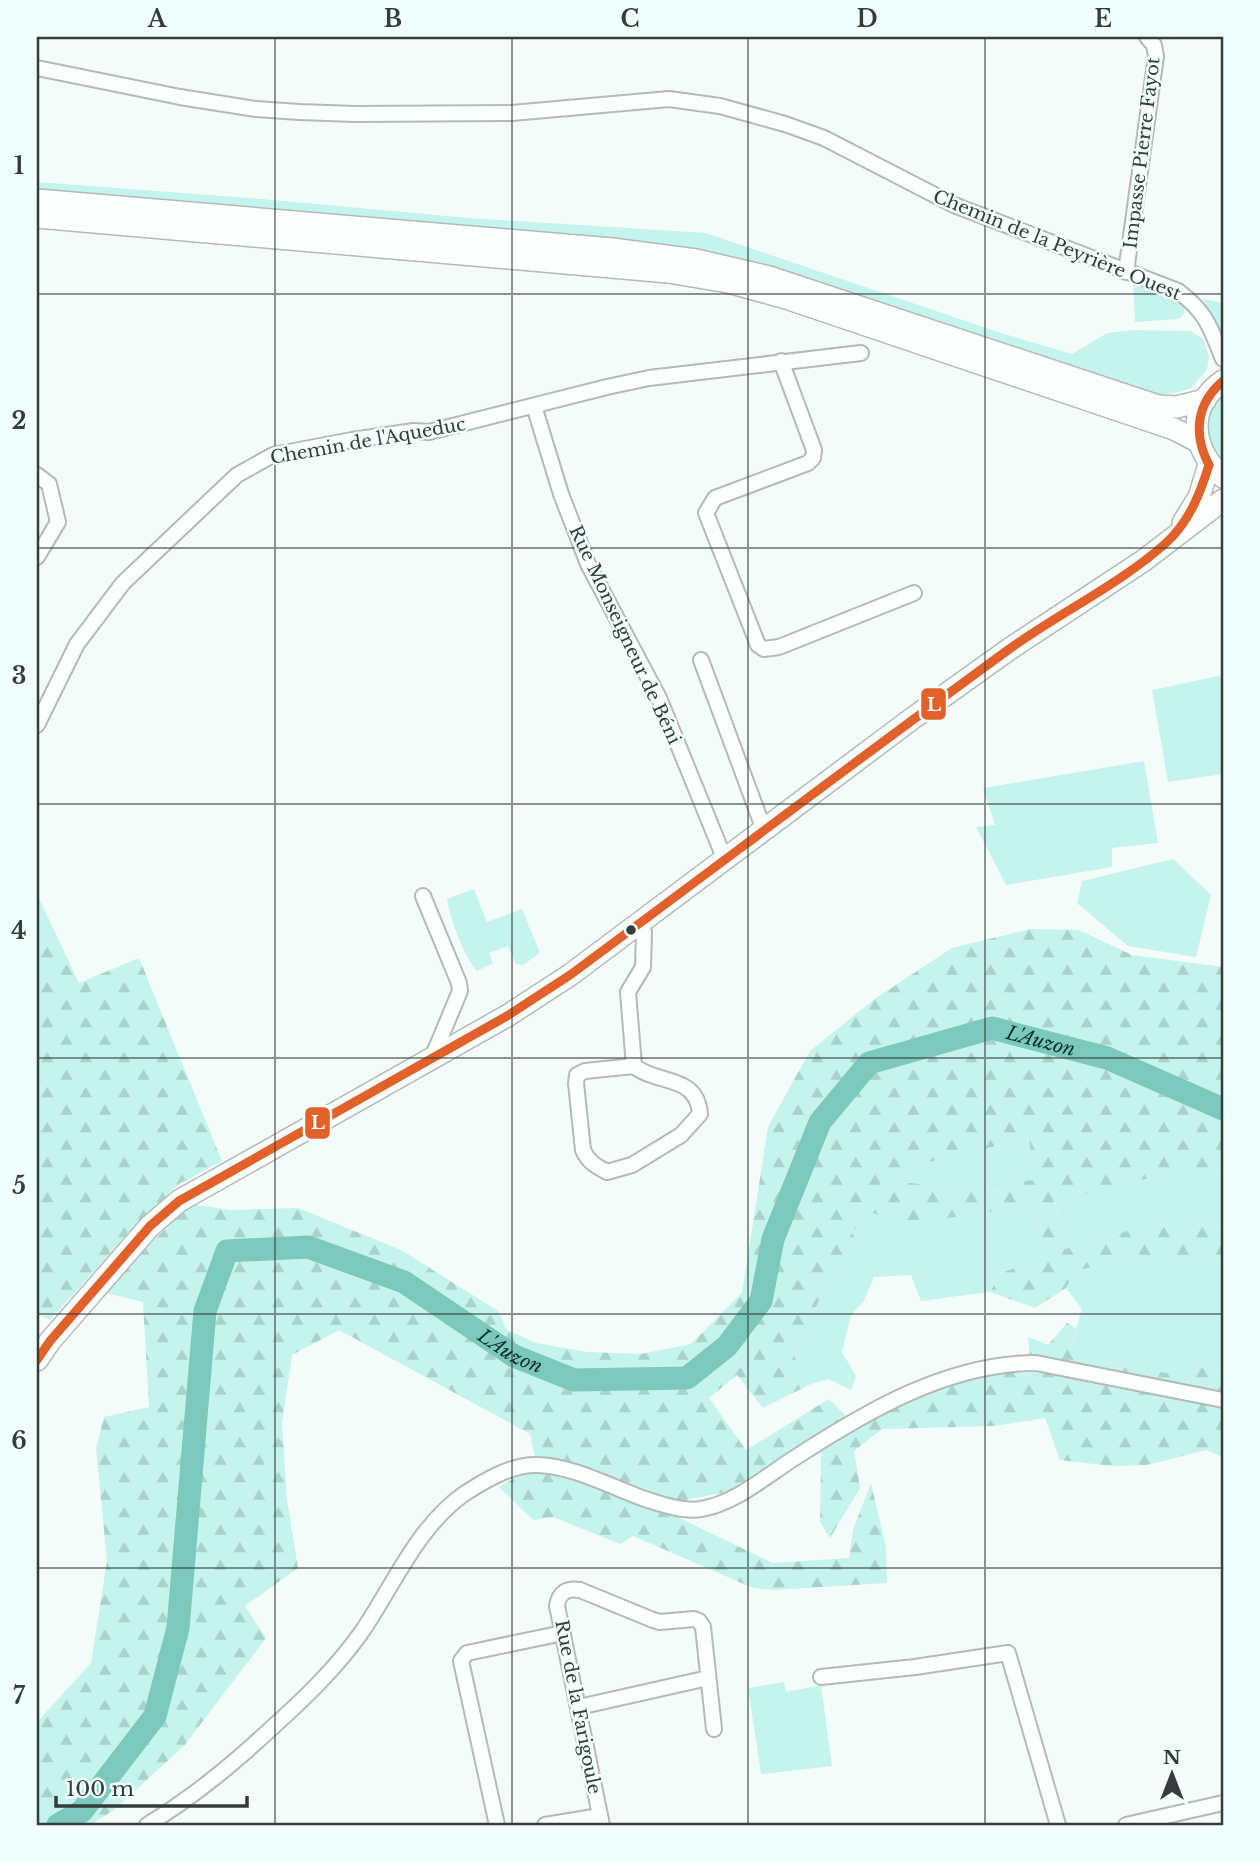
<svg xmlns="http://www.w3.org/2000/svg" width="1260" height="1862" font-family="'Libre Baskerville',serif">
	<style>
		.green { fill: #c4f4eb }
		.forest { fill: url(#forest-firs); fill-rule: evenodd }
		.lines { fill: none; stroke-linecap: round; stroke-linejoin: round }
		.river { stroke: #7cc8bc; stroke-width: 23 }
		.minor-casing { stroke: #b3bab8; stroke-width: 18 }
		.secondary-casing { stroke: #b3bab8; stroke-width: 24 }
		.minor { stroke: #fdfffe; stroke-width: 14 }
		.secondary { stroke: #fdfffe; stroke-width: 21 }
		.bus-1-casing { stroke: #f1fffc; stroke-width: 14 }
		.bus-1 { stroke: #e2612b; stroke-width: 9 }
		.grid { fill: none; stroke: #343d3b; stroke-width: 2; stroke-opacity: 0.55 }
		.bus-dot { fill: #343d3b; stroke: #f1fffc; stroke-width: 2.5 }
		.labels { text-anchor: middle; stroke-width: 5; stroke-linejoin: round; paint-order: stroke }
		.street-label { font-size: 18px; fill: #343d3b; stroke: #f1fffc }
		.water-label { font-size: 19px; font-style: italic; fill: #00322c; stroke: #f1fffc }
		.line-badge { stroke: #f1fffc; stroke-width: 2.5 }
		.badge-label { font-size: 19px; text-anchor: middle; font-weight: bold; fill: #fff }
		.neatline { fill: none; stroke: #343d3b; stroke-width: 2.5 }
		.grid-label { font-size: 23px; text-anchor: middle; font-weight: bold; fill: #343d3b }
	</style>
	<defs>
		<pattern id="forest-firs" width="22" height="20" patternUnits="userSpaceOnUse" patternTransform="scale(1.75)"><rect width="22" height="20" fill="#c4f4eb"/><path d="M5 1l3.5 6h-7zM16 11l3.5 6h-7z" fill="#a9d2ca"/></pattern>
	</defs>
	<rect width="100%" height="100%" fill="#f4fcfa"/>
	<g class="green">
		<polygon points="37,182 262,199 468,218 706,233 1001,333 1072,354 1107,333 1136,330 1190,331 1203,339 1209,356 1207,370 1191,388 1175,393 1153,395 1076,370 810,278 693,250 37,193"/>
		<polygon points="1133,281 1181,297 1185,312 1179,319 1135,322"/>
		<polygon points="1203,299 1223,303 1223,338"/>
		<path d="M1223,392V466C1205,434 1197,423 1223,392Z"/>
		<polygon points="1223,675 1223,774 1168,782 1152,690"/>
		<polygon points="1144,761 1158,843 1112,848 1112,867 1006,885 976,827 995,825 983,788"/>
		<polygon points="1173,859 1211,895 1196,957 1128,946 1077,903 1082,881"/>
		<path d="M474,889L487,922L522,909L540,953L523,965L516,964L508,946L489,953L493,963L477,971C464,956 450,919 447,899Z"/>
		<polygon points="37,894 60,943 37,935"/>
		<polygon points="1029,1138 1035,1180 964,1188 900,1182 909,1167"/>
		<path d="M1223,1168V1225C1167,1215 1118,1234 1065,1249L1055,1200L1174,1172Z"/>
		<polygon points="1036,1205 1041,1230 1042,1258 1001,1273 990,1292 921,1301 911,1275 874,1277 864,1301 851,1315 842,1352 856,1376 851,1390 828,1379 811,1384 791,1354 820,1299 861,1249 852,1233 869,1212 908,1224"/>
		<polygon points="1223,1256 1223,1369 1200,1366 1196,1378 1120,1366 1069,1353 1082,1309 1066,1288 1075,1271 1136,1257 1204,1258"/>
		<polygon points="784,1682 786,1692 821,1685 832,1766 761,1774 748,1688"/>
	</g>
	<g class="forest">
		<path d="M1030,929L1079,930L1132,955L1223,967V1168L1174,1172L1055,1201L1065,1249C1117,1234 1168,1215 1223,1225V1256L1204,1258L1136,1257L1075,1271L1066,1288L1035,1308L990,1292L1001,1273L1041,1258V1230L1036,1205L908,1224L869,1212L852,1233L862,1249L820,1299L792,1353L811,1384L763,1408L737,1375L709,1398L746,1450L829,1399L858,1428L917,1396L998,1368L1019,1373H1044L1223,1406V1457L1206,1450L1147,1465L1111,1466L1060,1460L1045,1418L994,1426L882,1429L854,1451L860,1488L830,1538L820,1522L821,1452L768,1484L680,1501L619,1482L563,1461L535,1457L530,1434L339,1330L292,1355L282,1423L287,1500L298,1568L245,1606L266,1638L184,1746L115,1809L91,1825H37V1806L40,1805L37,1794V1722L91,1663L107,1561L96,1448L104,1417L149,1407L143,1302L102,1292L190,1204L231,1210L298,1208L401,1250L498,1311L507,1330L536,1343L588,1352L641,1354L691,1344L742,1293L768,1127L810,1051L876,998L952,948ZM1029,1138L1034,1180L964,1188L900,1182L909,1167Z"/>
		<polygon points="37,935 60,943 79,983 139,958 222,1161 179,1184 130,1231 50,1320 37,1313"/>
		<polygon points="1067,1323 1076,1328 1069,1353 1120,1366 1195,1377 1200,1366 1223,1369 1223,1394 1030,1357 1028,1337 1048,1345"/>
		<polygon points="530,1469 584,1483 653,1510 669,1513 773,1563 849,1558 853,1530 871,1483 886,1547 887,1583 773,1590 753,1588 633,1536 620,1544 553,1517 533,1520 499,1487"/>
	</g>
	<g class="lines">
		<path class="river" id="s1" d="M58,1825L82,1811L155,1716L178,1628L205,1311L227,1251L308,1247L404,1282L514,1356L574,1380L687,1378L727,1346L761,1301L773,1239L820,1122L869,1063L992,1028L1107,1058L1223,1109"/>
		<defs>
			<g id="minor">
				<path d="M37,68L180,97L256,109L299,112L355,114L512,113L669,99L720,106L785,124L824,138L954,205L1178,291C1207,313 1210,327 1223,359"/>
				<polyline points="1126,272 1156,56 1154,45 1147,37"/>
				<polyline points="781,361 814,450 813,458 808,463 715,498 706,513 758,645 764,649 779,647 914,593"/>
				<polyline points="534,406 561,494 588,564 659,698 725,860"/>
				<polyline points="37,475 49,484 58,522 37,557"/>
				<polyline points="701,660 764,830"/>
				<polyline points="37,725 77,644 123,583 237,475 273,455 352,440 414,431 429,432 607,387 649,378 861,353"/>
				<polyline points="423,896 459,983 460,991 432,1058"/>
				<path d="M634,1066C657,1085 697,1074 700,1114L681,1135L632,1165L607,1172C596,1166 588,1162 583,1150L576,1083L577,1075L585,1071Z"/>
				<polyline points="634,1066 628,992 643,967 644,932 640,923"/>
				<polyline points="821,1677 915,1667 1008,1653 1058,1825"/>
				<polyline points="579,1707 708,1678"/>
				<path d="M147,1825C195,1796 234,1763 275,1725C306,1697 336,1668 361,1633C393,1587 416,1528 464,1494C484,1481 509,1466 533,1465C566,1463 612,1487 642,1498C660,1504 683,1512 701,1509C736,1503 766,1476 796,1457C867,1411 948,1363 1036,1363L1223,1400"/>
				<polyline points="497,1825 461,1661 467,1653 563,1633"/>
				<polyline points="545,1825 600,1816"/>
				<path d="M602,1825L557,1606C559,1592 567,1588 580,1590L653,1620L660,1622L694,1619L699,1621L703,1627L714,1729"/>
				<polyline points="1126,1825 1223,1803"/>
			</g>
			<g id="secondary">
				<polyline points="37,200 612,249 696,260 769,277 1158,406 1177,407 1205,400"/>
				<polyline points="37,217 668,272 728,282 786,298 1174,429 1199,442"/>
				<path d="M1223,381C1185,407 1192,450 1223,477"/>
				<polyline points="1183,523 1199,497 1209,465"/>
				<polyline points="37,1360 50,1341 150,1226 179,1201 507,1016 570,975 913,718 1011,648 1143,561 1223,500"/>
			</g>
		</defs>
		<use href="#minor" class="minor-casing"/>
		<use href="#secondary" class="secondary-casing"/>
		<use href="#minor" class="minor"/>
		<use href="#secondary" class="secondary"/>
		<defs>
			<g id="bus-1">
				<path d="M1209,465C1193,434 1196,404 1223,381"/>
				<path d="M37,1360L50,1341L150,1226L179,1201L507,1016L570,975C716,867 861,757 1008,650C1059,613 1119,585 1166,543C1189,522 1200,494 1209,465"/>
			</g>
		</defs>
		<use href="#bus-1" class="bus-1-casing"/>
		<use href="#bus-1" class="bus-1"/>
	</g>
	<path class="grid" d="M275,37V1825M512,37V1825M748,37V1825M985,37V1825M37,294H1223M37,548H1223M37,804H1223M37,1058H1223M37,1314H1223M37,1568H1223"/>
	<circle class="bus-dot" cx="631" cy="930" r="6"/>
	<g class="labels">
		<g class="street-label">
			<text transform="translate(1142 153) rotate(-83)" y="6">Impasse Pierre Fayot</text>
			<text transform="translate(1057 245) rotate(22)" y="6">Chemin de la Peyrière Ouest</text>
			<text transform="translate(368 441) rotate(-10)" y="6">Chemin de l'Aqueduc</text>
			<text transform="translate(625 635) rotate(65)" y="6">Rue Monseigneur de Béni</text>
			<text transform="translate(578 1707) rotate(79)" y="6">Rue de la Farigoule</text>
		</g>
		<g class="water-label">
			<text dy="7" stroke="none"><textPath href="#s1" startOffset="1666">L'Auzon</textPath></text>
			<text dy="7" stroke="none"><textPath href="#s1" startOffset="931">L'Auzon</textPath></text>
		</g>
	</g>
	<g class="line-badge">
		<rect x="920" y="687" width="27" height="34" rx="7" fill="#e2612b"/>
		<rect x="304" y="1106" width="27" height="34" rx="7" fill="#e2612b"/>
	</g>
	<g class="badge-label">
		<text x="934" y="711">L</text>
		<text x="318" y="1129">L</text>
	</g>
	<rect width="1260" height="1862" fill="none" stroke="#f1fffc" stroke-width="77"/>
	<g transform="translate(1172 1774)" stroke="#f1fffc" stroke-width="5" paint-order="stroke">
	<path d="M0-5L12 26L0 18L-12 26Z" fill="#343d3b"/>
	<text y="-10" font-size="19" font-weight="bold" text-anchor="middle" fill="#343d3b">N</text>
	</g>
	<path d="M56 1796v10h191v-10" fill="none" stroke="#343d3b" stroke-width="3.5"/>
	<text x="66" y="1796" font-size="21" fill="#343d3b" stroke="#f1fffc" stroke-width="5" paint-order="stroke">100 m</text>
	<rect x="38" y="38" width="1184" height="1786" class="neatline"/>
	<g class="grid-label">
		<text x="157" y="27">A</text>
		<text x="393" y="27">B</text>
		<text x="630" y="27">C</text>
		<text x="867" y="27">D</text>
		<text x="1103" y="27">E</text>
		<text x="19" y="174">1</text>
		<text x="19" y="429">2</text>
		<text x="19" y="684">3</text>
		<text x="19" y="939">4</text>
		<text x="19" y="1194">5</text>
		<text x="19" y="1449">6</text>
		<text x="19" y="1704">7</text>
	</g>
</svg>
